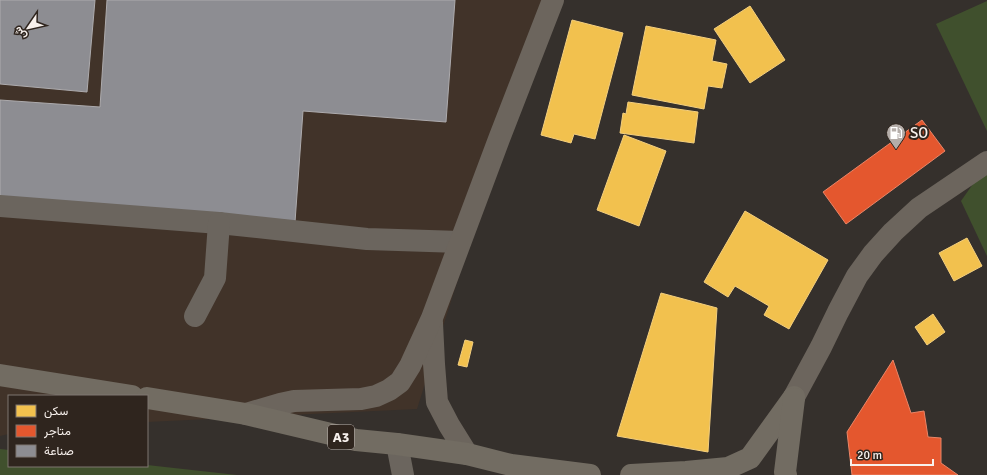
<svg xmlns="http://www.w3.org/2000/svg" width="987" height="475" font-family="Signika,Vazirmatn,sans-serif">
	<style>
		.built { fill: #413329 }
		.green { fill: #40502d }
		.homes { fill: #f2c14e; stroke: #f4cf7e }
		.shops { fill: #e4572e; stroke: #ea8567 }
		.industry { fill: #8d8d92; stroke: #adabad }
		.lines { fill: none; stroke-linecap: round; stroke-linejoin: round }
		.minor { stroke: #6b655e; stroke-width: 22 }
		.major { stroke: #6c655d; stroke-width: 22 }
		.highway { stroke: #726c62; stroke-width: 22 }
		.labels { text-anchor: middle; stroke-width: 4; stroke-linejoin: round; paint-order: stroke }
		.shield { fill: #2f251e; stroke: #bcb4af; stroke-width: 1 }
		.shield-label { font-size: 14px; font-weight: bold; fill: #f8f1ed }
		.poi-label { font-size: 15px; fill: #f8f1ed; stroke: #2f251e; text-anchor: start }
	</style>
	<rect width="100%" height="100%" fill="#35302c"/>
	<polygon class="built" points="0,0 546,0 417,409 147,422 147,396 9,396 9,434 0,436"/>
	<g class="green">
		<polygon points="987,1 987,131 936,24"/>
		<polygon points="987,164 987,256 961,201"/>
		<polygon points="0,449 9,450 9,466 147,466 147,465 237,475 0,475"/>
	</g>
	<g class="homes">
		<polygon points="750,6 785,60 750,83 714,29"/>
		<polygon points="572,20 623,33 595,139 574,134 571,143 541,135"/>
		<polygon points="646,26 716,40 712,61 727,64 722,88 708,86 704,109 632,95"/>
		<polygon points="628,102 698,112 694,143 620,133 623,113 626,114"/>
		<polygon points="624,135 666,151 639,226 597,210"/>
		<polygon points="745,211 828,260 789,329 764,315 769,306 735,286 728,297 704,282"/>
		<polygon points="967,238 982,266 954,281 939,253"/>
		<polygon points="661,293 717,308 708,452 617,436"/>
		<polygon points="933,314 945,332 927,345 915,327"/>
		<polygon points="465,340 473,342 467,367 458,365"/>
	</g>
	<g class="shops">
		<polygon points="922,120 945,151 846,224 823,192"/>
		<polygon points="893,360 911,413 924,411 928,437 941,438 941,463 958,475 852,475 847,432"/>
	</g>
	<g class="industry">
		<polygon points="0,0 95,0 87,92 0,84"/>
		<polygon points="107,0 455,0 446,122 303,111 295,222 0,200 0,100 100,107"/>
	</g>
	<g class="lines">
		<g class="minor">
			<polyline points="0,206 219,223 367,239 460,242"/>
			<polyline points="195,316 215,278 219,223"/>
			<polyline points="397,444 403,475"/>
		</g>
		<g class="major">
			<polyline points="432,323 434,364 437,402 449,425 467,454"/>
			<polyline points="794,397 821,347 838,312 857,276 873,254 893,232 919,208 987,162"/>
			<polyline points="246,414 280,404 294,401 361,399 376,396 389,390 400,382 410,366 432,318 499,139 553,0"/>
		</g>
		<g class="highway">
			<polyline points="0,375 132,396"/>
			<polyline points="147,398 246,414 356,440 397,444 467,454 511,465 590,475"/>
			<polyline points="631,475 686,472 728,468 750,458 794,397"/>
			<polyline points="786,475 785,472 794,399"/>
		</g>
	</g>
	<defs>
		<symbol id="fuel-pin" viewBox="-11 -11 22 30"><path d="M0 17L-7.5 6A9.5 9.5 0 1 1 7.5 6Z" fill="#b4ada9" stroke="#2f251e"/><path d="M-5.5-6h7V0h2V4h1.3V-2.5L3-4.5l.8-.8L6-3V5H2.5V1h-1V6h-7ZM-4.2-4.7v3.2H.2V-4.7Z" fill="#fff"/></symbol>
	</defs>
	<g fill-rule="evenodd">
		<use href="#fuel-pin" x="885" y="122" width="22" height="30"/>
	</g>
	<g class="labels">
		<rect class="shield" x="328" y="425" width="26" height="24" rx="3"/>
		<g class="shield-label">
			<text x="341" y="442">A3</text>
		</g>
		<g class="poi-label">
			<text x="910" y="138">SO</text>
		</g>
	</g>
	<rect x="8" y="395" width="140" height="72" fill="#2f251e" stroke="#7f7771"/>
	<rect x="16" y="405" width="20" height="12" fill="#f2c14e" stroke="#7f7771"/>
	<text x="44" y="415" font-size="12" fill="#f8f1ed">سكن</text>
	<rect x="16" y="425" width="20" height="12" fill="#e4572e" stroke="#7f7771"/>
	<text x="44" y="435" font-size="12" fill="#f8f1ed">متاجر</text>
	<rect x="16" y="445" width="20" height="12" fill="#8d8d92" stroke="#7f7771"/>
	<text x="44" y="455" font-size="12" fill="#f8f1ed">صناعة</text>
	<g transform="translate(28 28) rotate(236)" stroke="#2f251e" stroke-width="3" paint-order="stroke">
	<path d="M0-3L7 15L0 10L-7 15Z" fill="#f8f1ed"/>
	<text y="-6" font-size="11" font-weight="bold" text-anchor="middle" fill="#f8f1ed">ش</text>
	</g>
	<path d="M851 459v6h82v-6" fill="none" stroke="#f8f1ed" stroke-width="2"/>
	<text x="857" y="459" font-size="12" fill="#f8f1ed" stroke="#2f251e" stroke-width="3" paint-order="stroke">20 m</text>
</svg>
